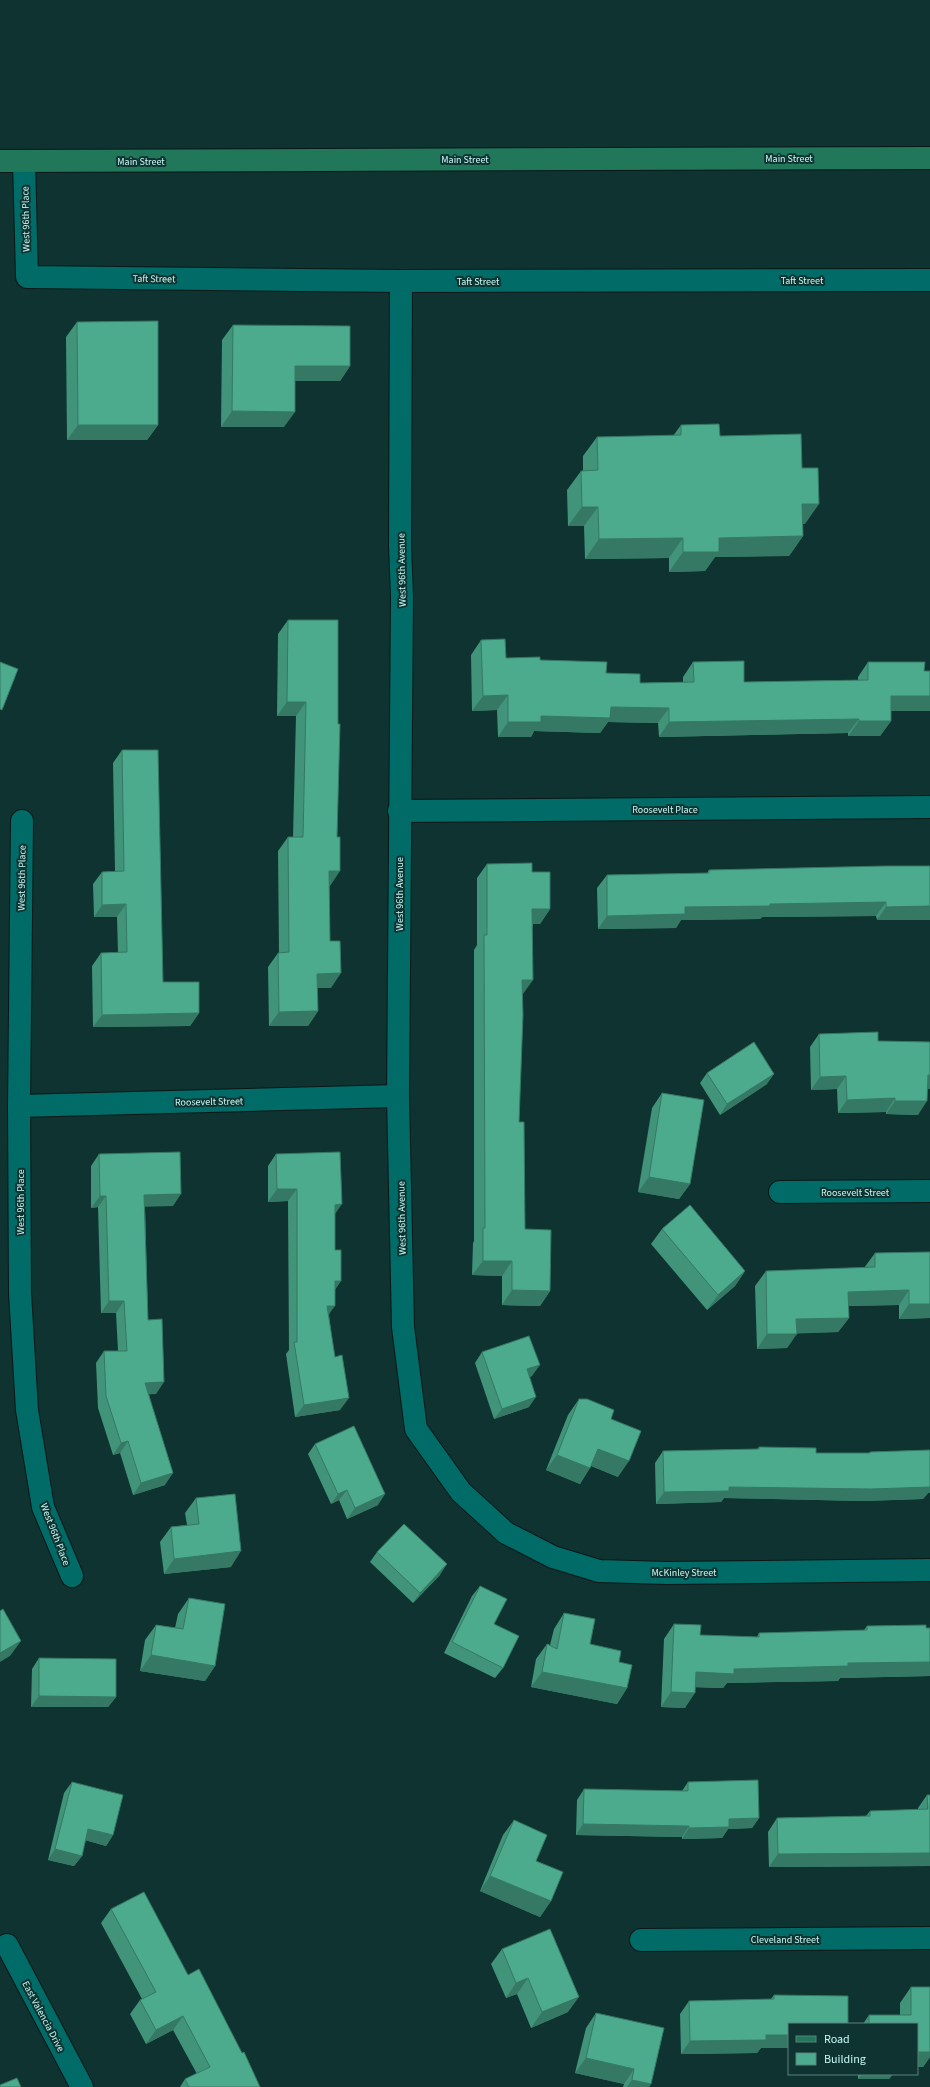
<svg xmlns="http://www.w3.org/2000/svg" width="930" height="2087" font-family="'Source Sans 3',sans-serif">
	<style>
		.lines { fill: none; stroke-linecap: round; stroke-linejoin: round }
		.street-casing { stroke: #091817; stroke-width: 24 }
		.secondary-casing { stroke: #091817; stroke-width: 24 }
		.street { stroke: #006b67; stroke-width: 22 }
		.secondary { stroke: #20775a; stroke-width: 22 }
		.wall { fill: #419379 }
		.shaded-wall { fill: #357863 }
		.building { fill: #4cab8d; stroke: #357863 }
		.labels { text-anchor: middle; stroke-width: 4; stroke-linejoin: round; paint-order: stroke }
		.street-label { font-size: 10px; fill: #c7f9f5; stroke: #0f3331 }
	</style>
	<rect width="100%" height="100%" fill="#0f3331"/>
	<g class="lines">
		<defs>
			<g id="street">
				<polyline points="24,161 27,277 401,281 930,280"/>
				<polyline points="401,281 400,545 402,597 398,1096 403,1327 416,1429 461,1492 506,1533 553,1557 599,1571 667,1573 930,1570"/>
				<polyline points="399,811 930,807"/>
				<polyline points="22,821 19,1106 20,1293 27,1410 43,1507 72,1576"/>
				<polyline points="19,1106 398,1096"/>
				<polyline points="780,1192 930,1191"/>
				<polyline points="641,1940 930,1938"/>
				<polyline points="7,1945 82,2087"/>
			</g>
			<polyline id="secondary" points="0,161 930,158"/>
		</defs>
		<use href="#street" class="street-casing"/>
		<use href="#secondary" class="secondary-casing"/>
		<use href="#street" class="street"/>
		<use href="#secondary" class="secondary"/>
	</g>
	<g class="wall">
		<polygon points="77,322 158,425 147,440 67,440 66,337"/>
		<polygon points="233,325 350,366 340,381 295,381 284,427 221,427 222,340"/>
		<polygon points="681,425 720,436 802,468 805,524 803,524 803,536 789,556 715,557 705,571 669,572 669,558 585,559 584,526 568,526 567,490 581,471 583,471 583,456 597,437 673,436"/>
		<polygon points="288,620 338,620 330,886 329,886 331,988 317,988 318,1011 308,1026 269,1026 268,967 278,953 279,953 278,851 288,837 293,837 296,716 277,716 278,634"/>
		<polygon points="481,640 506,658 540,660 606,673 640,683 683,682 683,677 693,662 744,682 858,680 858,677 868,662 924,671 930,671 930,711 891,711 891,721 880,736 848,736 848,733 659,737 658,723 608,722 600,733 534,731 531,737 498,737 497,710 472,711 471,655"/>
		<polygon points="122,750 163,982 199,1013 190,1026 93,1027 92,966 101,953 118,953 117,917 94,917 93,884 102,872 115,871 113,763"/>
		<polygon points="487,864 532,872 550,909 540,924 533,924 523,994 522,994 519,1122 525,1229 550,1291 540,1306 502,1305 502,1276 472,1275 473,1243 474,1241 474,950 477,945 477,878"/>
		<polygon points="930,866 877,920 876,916 762,917 760,919 681,920 676,928 598,929 597,888 607,875 707,873 709,870"/>
		<polygon points="819,1034 878,1041 930,1042 930,1089 927,1089 918,1115 886,1114 886,1112 838,1113 837,1089 811,1090 810,1047"/>
		<polygon points="707,1073 767,1084 720,1115 700,1083"/>
		<polygon points="662,1093 690,1184 679,1199 638,1192 652,1108"/>
		<polygon points="99,1154 173,1206 145,1206 148,1320 156,1394 149,1394 165,1485 133,1495 120,1453 113,1455 98,1408 96,1363 104,1351 118,1351 116,1313 101,1313 98,1207 91,1208 91,1166"/>
		<polygon points="276,1154 335,1214 335,1290 329,1315 340,1410 295,1417 286,1354 289,1350 288,1201 268,1202 268,1166"/>
		<polygon points="662,1229 745,1271 735,1286 707,1310 651,1244"/>
		<polygon points="930,1252 930,1318 899,1319 899,1305 848,1306 849,1318 838,1332 797,1333 787,1348 757,1349 755,1286 766,1271 864,1268 875,1253"/>
		<polygon points="482,1352 532,1376 529,1377 529,1407 494,1419 475,1363"/>
		<polygon points="579,1399 618,1477 591,1466 580,1484 546,1470 568,1415"/>
		<polygon points="315,1444 378,1505 347,1519 339,1500 331,1504 308,1454"/>
		<polygon points="759,1447 816,1453 869,1453 870,1452 930,1450 930,1493 928,1493 923,1499 863,1501 724,1498 721,1502 656,1504 655,1463 663,1451 757,1449"/>
		<polygon points="196,1498 231,1567 164,1574 160,1542 171,1527 187,1525 185,1513"/>
		<polygon points="377,1552 440,1575 413,1603 370,1562"/>
		<polygon points="480,1586 494,1624 503,1668 495,1678 444,1653 472,1596"/>
		<polygon points="189,1598 215,1666 205,1681 140,1671 145,1640 156,1625 175,1628 178,1614"/>
		<polygon points="564,1613 590,1644 619,1662 627,1688 617,1704 531,1687 536,1659 547,1644 550,1645 554,1629"/>
		<polygon points="674,1624 700,1635 757,1637 759,1633 864,1630 867,1626 930,1628 930,1676 840,1678 838,1681 727,1683 723,1688 695,1687 685,1708 661,1707 664,1639"/>
		<polygon points="39,1658 116,1697 108,1707 31,1707 32,1669"/>
		<polygon points="72,1782 113,1835 106,1846 85,1840 82,1856 74,1866 48,1860 64,1793"/>
		<polygon points="688,1782 759,1818 752,1828 728,1829 722,1838 682,1839 682,1837 576,1835 577,1800 584,1789 682,1791"/>
		<polygon points="927,1795 930,1866 769,1867 768,1832 777,1818 866,1816 870,1811 918,1810 918,1808"/>
		<polygon points="514,1820 536,1861 551,1901 540,1917 480,1891 503,1835"/>
		<polygon points="111,1909 188,1975 260,2087 180,2087 185,2079 197,2074 173,2030 146,2044 130,2014 140,2000 142,1999 101,1923"/>
		<polygon points="502,1949 568,2012 531,2028 517,1994 506,1998 491,1964"/>
		<polygon points="911,1987 930,1987 930,2057 923,2067 917,2067 917,2024 863,2024 869,2015 900,2015 900,2003"/>
		<polygon points="774,1995 789,2024 789,2048 761,2048 757,2053 681,2054 680,2014 689,2001 771,1999"/>
		<polygon points="596,2013 651,2084 649,2087 623,2087 624,2084 575,2073 586,2028"/>
		<polygon points="858,2074 893,2074 889,2079 858,2079"/>
	</g>
	<g class="shaded-wall">
		<polygon points="295,366 350,366 340,381 284,381"/>
		<polygon points="232,411 295,412 284,427 221,427"/>
		<polygon points="78,425 158,425 147,440 67,440"/>
		<polygon points="802,504 819,504 805,524 788,524"/>
		<polygon points="582,507 598,507 584,526 568,526"/>
		<polygon points="803,536 789,556 715,557 705,571 669,572 683,552 719,538"/>
		<polygon points="683,538 669,558 585,559 599,539"/>
		<polygon points="508,695 497,710 472,711 483,696"/>
		<polygon points="891,696 930,696 930,711 880,711"/>
		<polygon points="287,702 306,702 296,716 277,716"/>
		<polygon points="611,707 669,708 658,723 608,722 600,733 534,731 531,737 498,737 508,722 541,716"/>
		<polygon points="859,719 848,733 659,737 669,722"/>
		<polygon points="859,721 891,721 880,736 848,736"/>
		<polygon points="329,871 340,871 330,886 319,886"/>
		<polygon points="886,902 876,916 762,917 760,919 681,920 676,928 598,929 607,916 685,907 770,904"/>
		<polygon points="126,904 117,917 94,917 102,905"/>
		<polygon points="930,906 930,920 877,920 886,907"/>
		<polygon points="532,909 550,909 540,924 522,924"/>
		<polygon points="341,973 331,988 307,988 317,974"/>
		<polygon points="522,980 533,980 523,994 512,994"/>
		<polygon points="318,1011 308,1026 269,1026 279,1012"/>
		<polygon points="199,1013 190,1026 93,1027 102,1015"/>
		<polygon points="774,1074 767,1084 720,1115 727,1104"/>
		<polygon points="928,1075 930,1075 930,1089 918,1089"/>
		<polygon points="846,1076 837,1089 811,1090 820,1077"/>
		<polygon points="895,1098 886,1112 838,1113 847,1100"/>
		<polygon points="895,1101 927,1101 918,1115 886,1114"/>
		<polygon points="649,1177 690,1184 679,1199 638,1192"/>
		<polygon points="277,1189 297,1189 288,1201 268,1202"/>
		<polygon points="181,1194 173,1206 136,1207 144,1195"/>
		<polygon points="100,1196 106,1196 98,1207 91,1208"/>
		<polygon points="342,1204 333,1217 335,1205"/>
		<polygon points="483,1261 512,1261 502,1276 472,1275"/>
		<polygon points="745,1271 735,1286 707,1310 718,1295"/>
		<polygon points="335,1281 341,1281 333,1293"/>
		<polygon points="512,1290 550,1291 540,1306 502,1305"/>
		<polygon points="909,1290 899,1305 838,1306 848,1292"/>
		<polygon points="109,1301 124,1301 116,1313 101,1313"/>
		<polygon points="909,1304 930,1304 930,1318 899,1319"/>
		<polygon points="327,1306 335,1306 326,1318"/>
		<polygon points="849,1318 838,1332 786,1334 796,1319"/>
		<polygon points="767,1334 797,1334 787,1348 757,1349"/>
		<polygon points="540,1365 532,1376 519,1380 527,1369"/>
		<polygon points="164,1382 156,1394 137,1395 145,1383"/>
		<polygon points="536,1397 529,1407 494,1419 502,1409"/>
		<polygon points="349,1398 340,1410 295,1417 304,1405"/>
		<polygon points="128,1441 120,1453 113,1455 121,1443"/>
		<polygon points="598,1449 629,1461 618,1477 587,1464"/>
		<polygon points="557,1455 590,1468 580,1484 546,1470"/>
		<polygon points="173,1473 165,1485 133,1495 141,1483"/>
		<polygon points="930,1483 930,1493 928,1493 923,1499 863,1501 724,1498 721,1502 656,1504 664,1492 729,1487"/>
		<polygon points="347,1490 339,1500 331,1504 338,1494"/>
		<polygon points="385,1494 378,1505 347,1519 355,1508"/>
		<polygon points="241,1551 231,1567 164,1574 174,1559"/>
		<polygon points="447,1564 440,1575 413,1603 420,1593"/>
		<polygon points="21,1641 10,1656 0,1662 0,1653"/>
		<polygon points="151,1655 215,1666 205,1681 140,1671"/>
		<polygon points="930,1662 930,1676 840,1678 838,1681 727,1683 723,1688 685,1687 696,1672 734,1669 848,1663"/>
		<polygon points="542,1672 627,1688 617,1704 531,1687"/>
		<polygon points="671,1692 695,1693 685,1708 661,1707"/>
		<polygon points="39,1696 116,1697 108,1707 31,1707"/>
		<polygon points="759,1818 752,1828 728,1829 722,1838 682,1839 689,1828 729,1819"/>
		<polygon points="583,1824 689,1826 682,1837 576,1835"/>
		<polygon points="88,1829 113,1835 106,1846 81,1839"/>
		<polygon points="55,1849 82,1856 74,1866 48,1860"/>
		<polygon points="930,1853 930,1866 769,1867 778,1854"/>
		<polygon points="490,1876 551,1901 540,1917 480,1891"/>
		<polygon points="528,1978 517,1994 506,1998 516,1983"/>
		<polygon points="579,1997 568,2012 531,2028 542,2012"/>
		<polygon points="183,2016 173,2030 146,2044 156,2030"/>
		<polygon points="766,2035 789,2035 789,2048 761,2048 757,2053 681,2054 690,2041"/>
		<polygon points="917,2052 930,2052 930,2057 923,2067 917,2067"/>
		<polygon points="586,2058 634,2069 624,2084 575,2073"/>
		<polygon points="862,2074 893,2074 889,2079 858,2079"/>
		<polygon points="632,2080 651,2084 649,2087 627,2087"/>
	</g>
	<g class="building">
		<polygon points="158,321 158,425 78,425 77,322"/>
		<polygon points="233,325 350,326 350,366 295,366 295,412 232,411"/>
		<polygon points="719,424 720,436 801,434 802,468 818,468 819,504 802,504 803,536 719,538 719,552 683,552 683,538 599,539 598,507 582,507 581,471 598,470 597,437 681,435 681,425"/>
		<polygon points="288,620 338,620 338,724 340,724 337,837 340,837 340,871 329,871 330,941 340,941 341,973 317,974 318,1011 279,1012 278,953 289,952 288,837 303,837 306,702 287,702"/>
		<polygon points="505,639 506,658 540,657 540,660 607,662 606,673 640,674 640,683 694,682 693,662 744,661 744,682 868,680 868,662 925,662 924,671 930,671 930,696 891,696 891,721 859,721 859,719 669,722 669,708 611,707 610,718 541,716 541,722 508,722 508,695 483,696 481,640"/>
		<polygon points="0,662 18,669 2,710 0,709"/>
		<polygon points="122,750 158,750 163,982 199,982 199,1013 102,1015 101,953 127,952 126,904 102,905 102,872 124,871"/>
		<polygon points="532,863 532,872 550,872 550,909 532,909 533,980 522,980 523,1015 519,1122 524,1122 525,1229 551,1230 550,1291 512,1290 512,1261 483,1261 483,1228 485,1228 484,935 487,935 487,864"/>
		<polygon points="885,866 930,866 930,906 886,907 886,902 770,904 770,906 685,907 685,914 607,916 607,875 709,873 709,870"/>
		<polygon points="878,1032 878,1041 930,1042 930,1075 928,1075 927,1101 895,1101 895,1098 847,1100 846,1076 820,1077 819,1034"/>
		<polygon points="754,1042 774,1074 727,1104 707,1073"/>
		<polygon points="662,1093 704,1100 690,1184 649,1177"/>
		<polygon points="180,1152 181,1194 144,1195 148,1320 162,1319 164,1382 145,1383 173,1473 141,1483 128,1441 121,1443 106,1396 104,1351 127,1351 124,1301 109,1301 106,1196 100,1196 99,1154"/>
		<polygon points="340,1152 342,1204 335,1205 335,1250 341,1250 341,1281 335,1281 335,1306 327,1306 335,1357 342,1355 349,1398 304,1405 294,1342 297,1342 297,1189 277,1189 276,1154"/>
		<polygon points="690,1205 745,1271 718,1295 662,1229"/>
		<polygon points="930,1252 930,1304 909,1304 909,1290 848,1292 849,1318 796,1319 797,1334 767,1334 766,1271 875,1267 875,1253"/>
		<polygon points="529,1336 540,1365 527,1369 536,1397 502,1409 482,1352"/>
		<polygon points="579,1399 587,1399 614,1410 611,1419 641,1431 629,1461 598,1449 590,1468 557,1455"/>
		<polygon points="354,1426 385,1494 355,1508 347,1490 338,1494 315,1444"/>
		<polygon points="759,1447 816,1448 816,1453 870,1453 870,1452 930,1450 930,1487 871,1489 729,1487 729,1491 664,1492 663,1451 759,1449"/>
		<polygon points="235,1494 241,1551 174,1559 171,1527 199,1524 196,1498"/>
		<polygon points="404,1524 447,1564 420,1593 377,1552"/>
		<polygon points="480,1586 507,1599 494,1624 519,1636 503,1668 452,1642"/>
		<polygon points="189,1598 225,1604 215,1666 151,1655 156,1625 183,1629"/>
		<polygon points="3,1609 21,1641 0,1653 0,1611"/>
		<polygon points="564,1613 595,1619 590,1644 621,1651 619,1662 632,1665 627,1688 542,1672 547,1644 557,1649"/>
		<polygon points="674,1624 701,1625 700,1635 759,1637 759,1633 867,1630 867,1626 926,1625 926,1628 930,1628 930,1662 848,1663 848,1666 734,1669 734,1674 696,1672 695,1693 671,1692"/>
		<polygon points="39,1658 116,1659 116,1697 39,1696"/>
		<polygon points="758,1780 759,1818 729,1819 729,1827 689,1828 689,1826 583,1824 584,1789 688,1791 688,1782"/>
		<polygon points="72,1782 123,1795 113,1835 88,1829 82,1856 55,1849"/>
		<polygon points="927,1795 930,1795 930,1853 778,1854 777,1818 870,1816 870,1811 928,1809"/>
		<polygon points="514,1820 547,1835 536,1861 563,1872 551,1901 490,1876"/>
		<polygon points="144,1892 188,1975 199,1969 242,2053 244,2052 260,2087 189,2087 185,2079 210,2067 183,2016 156,2030 140,2000 156,1992 111,1909"/>
		<polygon points="550,1929 579,1997 542,2012 528,1978 516,1983 502,1949"/>
		<polygon points="911,1987 930,1987 930,2052 917,2052 917,2024 869,2024 869,2015 911,2015"/>
		<polygon points="774,1995 848,1996 848,2024 789,2024 789,2035 766,2035 766,2040 690,2041 689,2001 774,1999"/>
		<polygon points="596,2013 664,2028 651,2084 632,2080 634,2069 586,2058"/>
		<polygon points="17,2078 21,2087 0,2087 0,2085"/>
	</g>
	<g class="labels">
		<g class="street-label">
			<text x="789" y="162">Main Street</text>
			<text x="465" y="163">Main Street</text>
			<text x="141" y="165">Main Street</text>
			<text transform="translate(25 219) rotate(-91)" y="4">West 96th Place</text>
			<text transform="translate(154 278) rotate(1)" y="4">Taft Street</text>
			<text x="802" y="284">Taft Street</text>
			<text x="478" y="285">Taft Street</text>
			<text transform="translate(401 570) rotate(-91)" y="4">West 96th Avenue</text>
			<text x="665" y="813">Roosevelt Place</text>
			<text transform="translate(21 878) rotate(-89)" y="4">West 96th Place</text>
			<text transform="translate(399 894) rotate(-90)" y="4">West 96th Avenue</text>
			<text transform="translate(209 1101) rotate(-1)" y="4">Roosevelt Street</text>
			<text x="855" y="1196">Roosevelt Street</text>
			<text transform="translate(20 1202) rotate(-90)" y="4">West 96th Place</text>
			<text transform="translate(401 1218) rotate(-91)" y="4">West 96th Avenue</text>
			<text transform="translate(56 1534) rotate(69)" y="4">West 96th Place</text>
			<text x="684" y="1576">McKinley Street</text>
			<text x="785" y="1943">Cleveland Street</text>
			<text transform="translate(44 2016) rotate(62)" y="4">East Valencia Drive</text>
		</g>
	</g>
	<rect x="788" y="2023" width="130" height="52" fill="#0f3331" stroke="#59827f"/>
	<rect x="796" y="2036" width="20" height="6" fill="#20775a" stroke="#59827f"/>
	<text x="824" y="2043" font-size="12" fill="#c7f9f5">Road</text>
	<rect x="796" y="2053" width="20" height="12" fill="#4cab8d" stroke="#59827f"/>
	<text x="824" y="2063" font-size="12" fill="#c7f9f5">Building</text>
</svg>
